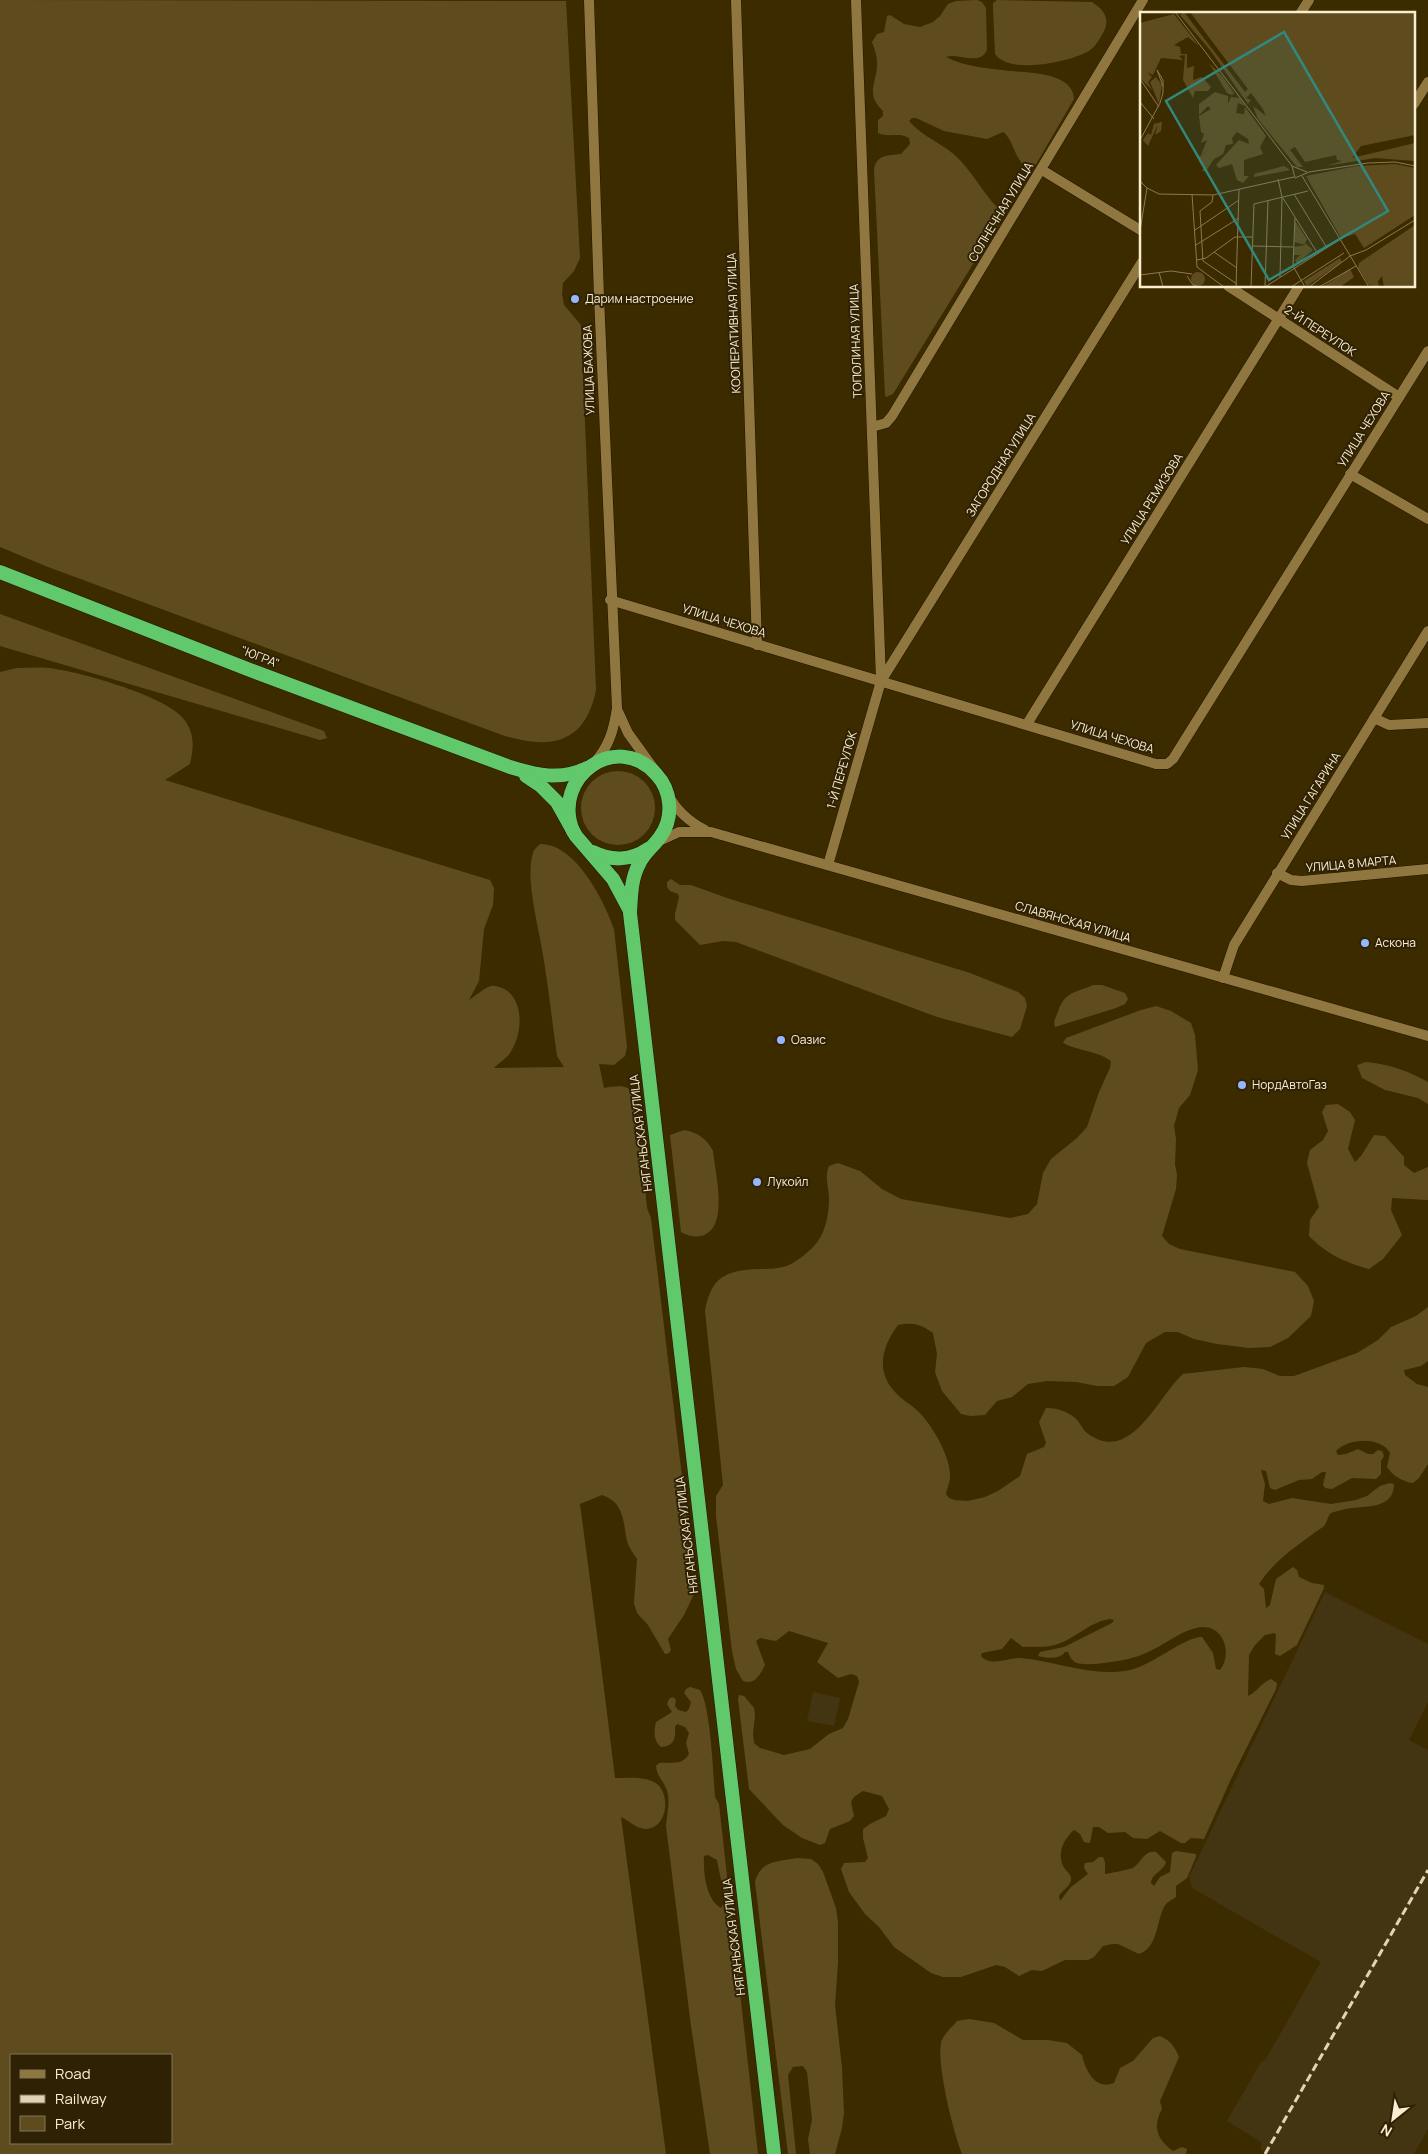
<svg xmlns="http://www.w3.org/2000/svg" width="1428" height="2154" font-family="Manrope,sans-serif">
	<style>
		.built { fill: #443512 }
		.green { fill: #5f4c1e; fill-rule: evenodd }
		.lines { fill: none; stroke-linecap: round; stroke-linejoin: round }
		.minor-casing { stroke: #201400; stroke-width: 11 }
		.highway-casing { stroke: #201400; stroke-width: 15 }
		.minor { stroke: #90773f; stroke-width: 10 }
		.highway { stroke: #61c86b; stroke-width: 14 }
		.rail { stroke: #e1d3b4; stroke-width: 3; stroke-dasharray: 8 4; stroke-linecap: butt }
		.poi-dot { fill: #96b6fd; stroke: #2f2204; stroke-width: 2 }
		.labels { text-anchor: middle; stroke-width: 4; stroke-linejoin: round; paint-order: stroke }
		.street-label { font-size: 12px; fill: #faedd0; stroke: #2f2204 }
		.poi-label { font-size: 12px; fill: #faedd0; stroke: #2f2204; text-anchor: start }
		.inset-road { fill: none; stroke: #897953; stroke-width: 1 }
		.view { fill: #32887d; fill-opacity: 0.15; stroke: #32887d; stroke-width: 2.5 }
		.inset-edge { fill: none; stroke: #faedd0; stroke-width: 2.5 }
	</style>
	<rect width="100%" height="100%" fill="#3d2b00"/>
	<g class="built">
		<polygon points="1325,1592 1428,1644 1428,1702 1409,1740 1428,1750 1428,2129 1414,2154 1268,2154 1261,2150 1261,2142 1227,2121 1261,2062 1266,2059 1321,1962 1192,1888 1189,1877"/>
		<polygon points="813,1692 840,1698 834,1726 807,1721"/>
	</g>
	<g class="green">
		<path d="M0,0L566,1L580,258L574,271L563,283L562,294L564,305L581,325L596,690C585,745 549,750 502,735L48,567L0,547Z"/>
		<path d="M977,0L982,2L986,8L987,50C979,67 959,52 946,57C964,67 989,68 1010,71C1029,73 1073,72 1074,99L1035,166C1016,173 1015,139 1003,132L987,139L944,131L916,118H912L909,121C919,133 934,140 947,149C967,163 978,185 993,203C997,208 1002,207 1005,212L893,394L886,397L885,395L874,169C877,154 888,156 901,154L910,144L909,138C899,132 889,138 878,133V120L883,116V111C864,93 878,82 877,62C877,55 874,48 872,42L877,34L884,32L887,16L890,15L904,24L920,27L933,22L940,16L948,4L956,1Z"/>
		<path d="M997,0L1092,2C1104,10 1111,19 1103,33C1099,40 1096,46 1089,51C1070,62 1009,75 995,54L993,9V3Z"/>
		<polygon points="0,614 324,731 327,738 320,740 0,646"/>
		<path d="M17,668C27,668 38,667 48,668C78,671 162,695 182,717C195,732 194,746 190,764L165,780L490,880L494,888L493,905L484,929L479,981L469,1000C476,996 482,989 491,986C496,985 502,988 506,990C525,1003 522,1036 510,1053C506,1059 498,1063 494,1068L564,1067L557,1056C552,1020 548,984 542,949C538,924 525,877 533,853C534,849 537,847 540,844C575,843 604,900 614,929L627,1047L625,1056L614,1065L599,1064L604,1088C618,1086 629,1083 636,1098L647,1208L651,1218L686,1510L688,1571L693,1586V1596L684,1615L668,1639L671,1650L669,1653L665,1654L648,1625L637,1613L634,1603L637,1559C634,1554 629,1548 627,1541C623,1522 625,1503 602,1495L580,1504C592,1595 604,1686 615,1778C627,1778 642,1776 654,1782C672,1791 668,1830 645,1829C635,1828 628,1820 621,1817L666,2154H0V672ZM11,2055H171V2143H11Z"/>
		<circle cx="618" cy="808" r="37"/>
		<polygon points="671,879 680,885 691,885 730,899 970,973 1018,992 1025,998 1027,1006 1020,1029 1012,1037 937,1017 736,942 723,941 700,945 675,920 675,914 679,897 678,894 670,891 667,887 667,882"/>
		<path d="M1093,985H1102L1125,993L1128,999L1125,1004L1116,1008L1055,1027C1053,1021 1056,1017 1058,1012C1064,992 1075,993 1093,985Z"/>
		<path d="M1156,1006L1171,1011L1191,1023L1195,1035L1198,1070L1190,1095L1179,1108L1174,1126L1176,1139L1175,1165L1177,1174L1176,1189L1162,1236L1169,1244L1180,1249L1295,1272L1308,1286L1314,1301L1311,1316L1288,1338L1270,1347L1249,1348L1217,1344L1194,1339L1178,1332H1165L1146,1343L1128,1377L1114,1386H1097L1076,1382L1047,1381L1028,1384L1012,1397L997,1401L985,1415L970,1416L961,1414L942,1391L935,1372L937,1354L933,1333C921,1324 913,1322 898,1325C883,1345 875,1370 894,1391C901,1399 910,1404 918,1411C932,1425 952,1458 950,1479C949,1484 947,1489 946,1494L949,1498L955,1500L968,1501L985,1497L998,1491L1020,1476L1027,1454L1044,1447L1046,1443L1039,1422L1046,1408C1056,1408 1067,1411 1075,1418C1080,1422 1082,1429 1087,1433C1131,1466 1157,1397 1183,1374L1244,1367L1263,1369L1280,1376H1294L1357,1353L1378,1340L1391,1327L1416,1316L1428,1307V1361L1421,1366L1404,1370L1405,1375L1417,1384L1428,1387V1464L1419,1478L1413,1483C1403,1482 1393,1476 1387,1467L1390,1453C1381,1436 1348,1438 1336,1451L1338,1455L1346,1454L1358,1449L1368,1454H1373L1378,1450L1382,1451L1384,1456L1381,1461V1474L1376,1479L1352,1478L1332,1489L1325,1488L1323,1485L1326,1472H1322L1312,1479L1299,1480L1275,1490L1270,1488L1266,1471L1261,1470L1265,1484L1263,1501L1269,1504L1292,1498L1331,1504L1356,1500L1367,1496L1380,1486L1390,1483L1394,1484C1394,1508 1369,1506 1351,1508C1344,1509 1337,1511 1331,1513C1327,1517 1327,1523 1324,1526C1301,1543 1275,1559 1259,1584L1264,1589L1266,1608L1270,1605L1276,1579L1293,1567L1297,1570L1299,1577L1312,1583L1324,1585V1588L1297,1645L1280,1656L1275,1654L1276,1635L1274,1633L1265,1635L1255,1645L1249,1655L1248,1696C1255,1694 1261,1683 1271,1679L1277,1683L1276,1689L1231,1779L1204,1839L1191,1838L1185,1843H1181L1160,1831L1147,1839L1133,1838L1125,1832L1108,1833L1099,1827H1093L1090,1843L1084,1842L1080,1834L1074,1830C1064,1839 1057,1852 1063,1866C1066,1872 1072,1874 1071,1880C1070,1887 1062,1890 1059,1896L1060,1901L1071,1887L1088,1874L1084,1868L1085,1863L1093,1862L1099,1857H1103L1105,1862V1874C1107,1874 1131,1869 1133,1868C1141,1863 1144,1850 1156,1852L1166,1862C1164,1871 1152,1873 1151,1883L1154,1886L1160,1877L1170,1872L1172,1853L1176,1851L1196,1854V1857L1187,1878L1176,1886V1897C1171,1900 1166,1903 1164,1907C1156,1923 1158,1947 1139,1954L1118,1944H1112L1103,1946L1094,1957L1088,1960H1065L1042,1971L1032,1970L1019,1976L1005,1967L996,1965L961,1977H943L931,1973L894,1947L879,1927L865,1914L849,1892L841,1869L844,1863L865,1862L868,1858L863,1838V1829L870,1824L886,1816L889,1809L882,1796L863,1791L854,1797L851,1802L854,1816L850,1821L830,1829L825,1843L820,1845L802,1838L783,1825L749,1789L738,1699L739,1695L744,1696L754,1708L755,1715L753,1734L754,1743L760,1748L784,1755L810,1749L829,1734L843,1728L848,1719L859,1682L857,1676L851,1674L838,1678L817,1662L828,1643L789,1631L776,1641L760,1638L756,1641L765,1665C760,1675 755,1685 743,1681L736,1669L732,1651L716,1516V1496L723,1485L705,1311C711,1277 726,1270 759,1269C768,1269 780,1269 789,1265C798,1261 807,1253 814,1246C825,1235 829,1215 829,1199C829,1187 824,1178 829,1166L838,1163L860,1171L882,1189L901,1199L1010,1218L1028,1214L1037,1204L1043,1173L1051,1159L1077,1138L1087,1127L1099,1092L1110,1068L1111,1061C1098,1051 1078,1051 1063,1043L1066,1038L1141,1010ZM1110,1619L1114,1620L1112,1623L1064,1647L1040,1652L1038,1656C1047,1658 1059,1660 1065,1652H1068C1070,1657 1072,1661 1077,1663C1088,1667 1130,1660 1141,1655C1161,1648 1176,1633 1196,1628C1222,1621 1234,1652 1220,1670L1216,1669L1213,1653L1202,1637C1184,1637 1153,1665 1130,1670C1094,1678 1056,1661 1020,1658C1008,1658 990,1667 981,1656L982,1653L1002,1649L1011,1638L1023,1647C1033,1646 1044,1648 1054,1645C1075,1640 1088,1622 1110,1619Z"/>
		<path d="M1366,1062C1389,1064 1408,1071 1428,1082V1104L1418,1098L1385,1090L1362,1078L1357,1065Z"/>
		<path d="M1338,1104L1350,1112L1355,1120L1348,1149L1355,1162L1361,1156L1374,1135L1385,1136L1404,1157V1165L1414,1173L1428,1167V1200L1392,1198L1391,1210L1402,1235L1383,1259L1369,1269C1344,1262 1327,1254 1309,1236L1310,1220L1319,1207L1307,1163L1310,1150L1323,1140L1328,1131L1322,1112L1326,1105Z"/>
		<path d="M684,1130C697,1132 707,1139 713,1151C715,1172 729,1226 704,1235C696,1238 688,1236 681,1232L670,1135Z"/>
		<path d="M690,1687L700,1690C711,1708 713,1773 715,1797L719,1804L729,1894L727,1896L724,1895L717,1860L708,1855L704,1856C703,1872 706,1900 721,1908L725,1901L728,1902L731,1911L758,2154H710L691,2026L666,1826C667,1814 671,1798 666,1788C662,1779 657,1776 656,1766L659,1763C671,1762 682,1766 689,1754L686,1743L689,1733L685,1727L677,1724L675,1727C676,1739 674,1746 661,1747C653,1740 654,1731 656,1722L672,1712L667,1704L669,1699L673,1697L676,1700L675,1706L678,1710L686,1712L689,1709L691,1702L684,1693L686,1689Z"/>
		<path d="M797,1858L811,1859L818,1864L823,1872L836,1908L838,1922V1963L835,2005L842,2068L844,2113L842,2128L835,2154H810L808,2139L812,2120L807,2072L803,2066L793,2067L788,2075L796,2154H788L755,1882C761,1860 777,1862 797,1858Z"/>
		<path d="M969,2019L994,2023L1023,2040H1048L1067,2043L1082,2055C1085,2069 1095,2091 1114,2083L1120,2068L1133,2061L1153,2038L1160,2036C1170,2040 1175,2047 1179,2057L1160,2101L1162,2109C1152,2127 1157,2139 1173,2151L1182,2147L1187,2149L1186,2154H962C953,2131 937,2067 941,2043C942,2036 952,2027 957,2021Z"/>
	</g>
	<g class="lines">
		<defs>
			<g id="minor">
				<path d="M589,0L599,297L617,708C614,729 609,747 594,763"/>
				<polyline points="736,0 757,645"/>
				<polyline points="856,0 881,680"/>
				<polyline points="1300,14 1309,0"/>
				<polyline points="1414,104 1428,82"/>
				<polyline points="1042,170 1142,231"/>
				<polyline points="1228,286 1399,397"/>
				<polyline points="872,427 886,423 892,416 1143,0"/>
				<polyline points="1350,474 1428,519"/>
				<polyline points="610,600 1156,764 1167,764 1173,759 1428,351"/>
				<polyline points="617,709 628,733 654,769"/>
				<polyline points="1374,718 1389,725 1428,723"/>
				<polyline points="1027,724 1299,286"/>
				<path d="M669,796C677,811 690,822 705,830"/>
				<polyline points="657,842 679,832 711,832 1428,1036"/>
				<polyline points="828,865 881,681 1142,262"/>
				<polyline points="1277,873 1291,880 1302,881 1428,869"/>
				<polyline points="1223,978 1234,945 1428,631"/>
			</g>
			<g id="highway">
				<path d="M0,572L250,670L510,767C536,775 561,781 587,768"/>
				<polyline points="526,776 541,786 557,802 576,836 613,879 629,909"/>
				<path d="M573,831C551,777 617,730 656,774C672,791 674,818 660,837C653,847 644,853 639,864C631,879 631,896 630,913L774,2154"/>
				<path d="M593,852C611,861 631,861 648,849"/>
			</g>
		</defs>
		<use href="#minor" class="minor-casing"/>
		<use href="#highway" class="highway-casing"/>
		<use href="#minor" class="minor"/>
		<use href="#highway" class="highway"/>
		<polyline class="rail" points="1265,2154 1428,1870"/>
	</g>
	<g class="poi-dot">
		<circle cx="575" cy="299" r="5"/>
		<circle cx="1365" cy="943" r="5"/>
		<circle cx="781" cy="1040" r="5"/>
		<circle cx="1242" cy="1085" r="5"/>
		<circle cx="757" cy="1182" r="5"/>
	</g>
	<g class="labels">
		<g class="street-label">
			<text transform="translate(1001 212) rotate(-59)" y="4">СОЛНЕЧНАЯ УЛИЦА</text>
			<text transform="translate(734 323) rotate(-92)" y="4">КООПЕРАТИВНАЯ УЛИЦА</text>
			<text transform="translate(1320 331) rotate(33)" y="4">2-Й ПЕРЕУЛОК</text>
			<text transform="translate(856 341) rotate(-92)" y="4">ТОПОЛИНАЯ УЛИЦА</text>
			<text transform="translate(589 370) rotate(-92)" y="4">УЛИЦА БАЖОВА</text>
			<text transform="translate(1364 429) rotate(-58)" y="4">УЛИЦА ЧЕХОВА</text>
			<text transform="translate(1001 465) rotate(-58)" y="4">ЗАГОРОДНАЯ УЛИЦА</text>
			<text transform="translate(1152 499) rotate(-58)" y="4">УЛИЦА РЕМИЗОВА</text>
			<text transform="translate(724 621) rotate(17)" y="4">УЛИЦА ЧЕХОВА</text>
			<text transform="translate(260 657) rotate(21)" y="4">"ЮГРА"</text>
			<text transform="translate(1112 737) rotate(17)" y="4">УЛИЦА ЧЕХОВА</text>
			<text transform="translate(842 770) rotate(-74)" y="4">1-Й ПЕРЕУЛОК</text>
			<text transform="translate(1311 796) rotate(-58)" y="4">УЛИЦА ГАГАРИНА</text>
			<text transform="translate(1351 864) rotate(-5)" y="4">УЛИЦА 8 МАРТА</text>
			<text transform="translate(1073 922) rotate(16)" y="4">СЛАВЯНСКАЯ УЛИЦА</text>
			<text transform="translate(641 1133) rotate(-97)" y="4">НЯГАНЬСКАЯ УЛИЦА</text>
			<text transform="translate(687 1535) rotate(-97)" y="4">НЯГАНЬСКАЯ УЛИЦА</text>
			<text transform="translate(734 1937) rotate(-97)" y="4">НЯГАНЬСКАЯ УЛИЦА</text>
		</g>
		<g class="poi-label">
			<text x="585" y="303">Дарим настроение</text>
			<text x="1375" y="947">Аскона</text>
			<text x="791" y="1044">Оазис</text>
			<text x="1252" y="1089">НордАвтоГаз</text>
			<text x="767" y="1186">Лукойл</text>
		</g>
	</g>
	<g transform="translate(1140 12)">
		<rect width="275" height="275" fill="#3d2b00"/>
		<path d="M44,0L105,80L108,77L50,0H275V123L221,134L212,146L275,131V149L235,146L186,154L202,149L197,148L196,143L165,150L155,135L150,138L163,155H157L118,107L113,94L126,104L123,97L111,81L106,86L111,88L108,92L70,38L40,3ZM34,2L59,34L48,25L34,33L40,35L41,42H47V56L54,54L53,68L62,65L71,75L68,79H55L53,86L43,68L45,43L39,44L43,48L21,46L13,63L7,60L12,65L8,70L12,78L0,66V11ZM69,51L83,65L94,81L92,83L87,81ZM16,65L22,73L19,92L10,70ZM75,80L88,84V92L91,85L100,86L105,94L98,91L96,101L104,102L105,95L126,124L120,135L123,142L104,148V164H109L103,171L97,168L92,152L79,156L76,153L99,128L109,132L108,127L97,120L92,126L93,132L86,133L83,142L74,147L66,159H62L65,153L59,150V145L71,136L61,143L67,128L61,131L64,122L61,120L59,104L71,97L68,94L59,103V92ZM22,110L21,119L15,123L18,112L8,134L3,128L8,121L11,123L14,112ZM255,152L275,156V203L224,236L215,222L201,226L166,164L217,154ZM144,154L150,158L114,165V162ZM155,209L167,227L165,231L173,238L157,252L155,248L160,243H154V235L166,233L154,230ZM275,213V275H244L242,264L238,269L239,275L229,273L218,256L219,251ZM200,246L202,250L167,274L164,269ZM210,257L214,265L200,275H182ZM51 267a7 7 0 1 1 14 0a7 7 0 1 1-14 0Z" fill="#5f4c1e"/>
		<path class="inset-road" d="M35,0L152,154L155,166L169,160L228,151L255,150L275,154M0,67L19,95M0,90L14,107M0,128L20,91L23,81V68L17,58L23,74M152,154L167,160M162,164L229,275M138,167L142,185L140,265M0,169L7,176L19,182L73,183L154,165M52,182L57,255M154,182L187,236M73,183L72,190L60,199L63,249L97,272M143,186L178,242M155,206L153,254L165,275M55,218L99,188M0,219L7,176M56,233L99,206M112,234L153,235M74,240L97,256M57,248L66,246L95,225H113M57,255L84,275M19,260L23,275M0,263L31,259L52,262M47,264L53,273L60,275M125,274L128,189M96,275L99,177M111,275L114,192L168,179M125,275L199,228M151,275L204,241M169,275L210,244L226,238L275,208M179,275L216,254"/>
		<path class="view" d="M144,20L248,199L129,268L26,89Z"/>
		<rect width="275" height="275" class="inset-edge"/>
	</g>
	<rect x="10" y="2054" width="162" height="90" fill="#2f2204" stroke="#807356"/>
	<rect x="20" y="2070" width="25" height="8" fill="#90773f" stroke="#807356"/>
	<text x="55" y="2079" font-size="15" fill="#faedd0">Road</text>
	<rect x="20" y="2095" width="25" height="8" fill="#e1d3b4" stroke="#807356"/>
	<text x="55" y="2104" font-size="15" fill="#faedd0">Railway</text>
	<rect x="20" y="2116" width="25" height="15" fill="#5f4c1e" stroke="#807356"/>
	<text x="55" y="2129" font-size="15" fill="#faedd0">Park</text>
	<g transform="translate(1393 2119) rotate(210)" stroke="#2f2204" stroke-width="4" paint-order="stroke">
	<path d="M0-4L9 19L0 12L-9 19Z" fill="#faedd0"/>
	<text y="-8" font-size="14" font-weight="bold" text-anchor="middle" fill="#faedd0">N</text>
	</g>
</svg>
